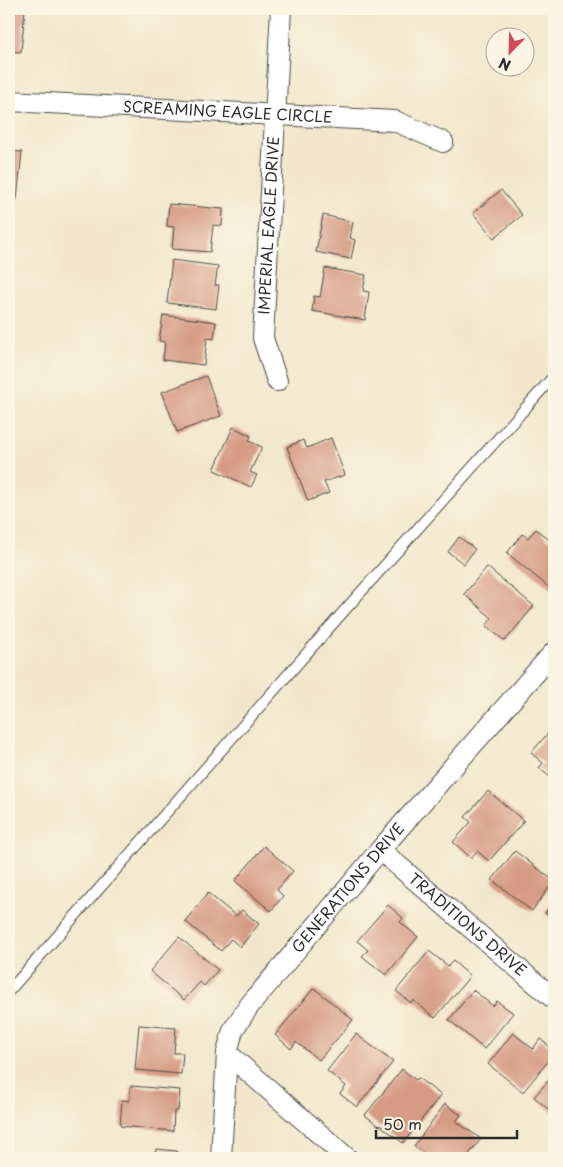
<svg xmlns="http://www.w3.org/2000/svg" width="563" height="1167" font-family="'Playpen Sans',sans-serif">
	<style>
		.building { fill: #d69b85 }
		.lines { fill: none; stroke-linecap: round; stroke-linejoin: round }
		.service-casing { stroke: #494743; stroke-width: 12 }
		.minor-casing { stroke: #494743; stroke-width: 22 }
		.service { stroke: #fff; stroke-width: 10 }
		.minor { stroke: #fff; stroke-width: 20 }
		.labels { text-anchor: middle; stroke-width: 5; stroke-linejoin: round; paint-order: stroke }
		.street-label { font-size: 15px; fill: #2b2b2b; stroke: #fcf5e5 }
	</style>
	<rect width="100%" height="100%" fill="#fcf5e5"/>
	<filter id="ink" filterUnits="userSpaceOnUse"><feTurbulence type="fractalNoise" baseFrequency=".02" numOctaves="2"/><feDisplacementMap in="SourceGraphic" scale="10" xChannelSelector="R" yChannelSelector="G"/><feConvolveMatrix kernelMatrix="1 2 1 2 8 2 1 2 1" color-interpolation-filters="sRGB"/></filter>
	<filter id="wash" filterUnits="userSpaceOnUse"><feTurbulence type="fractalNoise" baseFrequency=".0096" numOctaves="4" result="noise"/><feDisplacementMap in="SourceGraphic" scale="20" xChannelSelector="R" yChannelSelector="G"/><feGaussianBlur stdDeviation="1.12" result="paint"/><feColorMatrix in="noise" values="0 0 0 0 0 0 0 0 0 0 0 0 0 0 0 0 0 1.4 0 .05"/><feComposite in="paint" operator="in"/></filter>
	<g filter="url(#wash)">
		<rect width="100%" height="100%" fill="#f2e7cc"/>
		<g id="blocks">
			<g class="building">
				<polygon points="9,9 25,9 21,52 9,51"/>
				<polygon points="9,151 22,152 17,199 9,198"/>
				<polygon points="501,190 522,215 494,238 473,213"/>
				<polygon points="169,204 223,209 222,226 213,225 210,252 172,249 174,227 167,226"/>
				<polygon points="323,215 353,222 350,238 355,240 351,259 316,252"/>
				<polygon points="172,260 218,266 215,285 219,285 216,309 167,303"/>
				<polygon points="325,268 366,275 363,291 369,292 365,320 312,311 314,296 320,297"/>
				<polygon points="163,315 216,322 214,339 207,338 204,365 163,360 165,342 159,341"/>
				<polygon points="206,376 221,416 177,432 162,392"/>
				<polygon points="233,427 251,436 249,441 262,447 250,472 257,475 251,487 214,470"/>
				<polygon points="331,438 345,475 324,482 329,493 308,501 287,447 303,440 307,448"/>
				<polygon points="536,529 554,544 554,588 552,590 507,553 522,534 528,538"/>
				<polygon points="459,537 475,549 464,564 448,552"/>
				<polygon points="487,567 534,606 505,641 486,626 492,618 464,594"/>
				<polygon points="554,726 554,774 551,778 539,768 543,763 531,753"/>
				<polygon points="488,791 524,821 489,861 477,851 471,858 453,842 471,822 465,817"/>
				<polygon points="264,846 293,871 277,890 283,896 271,911 235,881"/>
				<polygon points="515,851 554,881 532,911 492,880"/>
				<polygon points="208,893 236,916 242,910 259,924 240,947 231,939 221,951 185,921"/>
				<polygon points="554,900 554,920 545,913"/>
				<polygon points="388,905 403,918 400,922 418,937 386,975 362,956 368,950 357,941"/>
				<polygon points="179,937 218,970 204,986 200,982 184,1000 150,971"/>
				<polygon points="429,951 448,966 453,961 470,976 435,1018 413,1000 411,1003 396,991"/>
				<polygon points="314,988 353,1020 319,1060 296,1042 291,1049 275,1035"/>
				<polygon points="473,990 493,1006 497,1001 513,1013 484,1049 449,1020"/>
				<polygon points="139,1025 176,1028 174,1053 183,1053 181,1074 135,1070"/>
				<polygon points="513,1033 533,1049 540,1039 554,1050 554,1054 523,1092 488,1064"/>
				<polygon points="356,1034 393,1062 357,1107 340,1094 346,1086 327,1071"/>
				<polygon points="402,1069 416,1080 418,1078 441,1095 403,1143 380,1125 379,1126 365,1115"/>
				<polygon points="554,1074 554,1114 534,1097"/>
				<polygon points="131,1086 180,1090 178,1111 174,1111 173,1131 120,1126 122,1100 129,1101"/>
				<polygon points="445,1104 461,1115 456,1121 481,1139 466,1158 431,1158 414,1146"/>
				<polygon points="156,1149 177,1151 176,1158 155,1158"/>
			</g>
		</g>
	</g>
	<g filter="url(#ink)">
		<use href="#blocks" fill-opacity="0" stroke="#494743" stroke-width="1"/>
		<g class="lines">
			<defs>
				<polyline id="service" points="9,991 344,611 554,376"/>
				<g id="minor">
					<path id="s1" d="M9,101L395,121L443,142"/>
					<path id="s2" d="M277,381L263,338L281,9"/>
					<path id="s3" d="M380,850L554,999"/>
					<polyline points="227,1053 347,1158"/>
					<path id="s4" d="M221,1158L227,1053L233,1030L249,1006L380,850L554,652"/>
				</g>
			</defs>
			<use href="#service" class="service-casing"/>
			<use href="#minor" class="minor-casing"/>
			<use href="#service" class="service"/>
			<use href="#minor" class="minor"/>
		</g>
	</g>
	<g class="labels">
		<g class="street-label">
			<text dy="5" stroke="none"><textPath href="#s1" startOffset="219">SCREAMING EAGLE CIRCLE</textPath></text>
			<text dy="5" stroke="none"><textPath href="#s2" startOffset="158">IMPERIAL EAGLE DRIVE</textPath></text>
			<text dy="5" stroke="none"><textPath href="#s4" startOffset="312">GENERATIONS DRIVE</textPath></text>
			<text dy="5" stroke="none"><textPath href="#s3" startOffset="115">TRADITIONS DRIVE</textPath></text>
		</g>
	</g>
	<rect width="563" height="1167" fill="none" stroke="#fcf5e5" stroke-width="30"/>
	<g transform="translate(510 52) rotate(203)"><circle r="24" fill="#fcf5e5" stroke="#a8a49b"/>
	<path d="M0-4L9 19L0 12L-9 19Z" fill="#d1495b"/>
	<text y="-8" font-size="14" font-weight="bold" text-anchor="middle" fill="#2b2b2b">N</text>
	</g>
	<path d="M376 1130v8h141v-8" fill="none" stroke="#2b2b2b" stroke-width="2.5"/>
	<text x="383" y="1130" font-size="15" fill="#2b2b2b" stroke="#fcf5e5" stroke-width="4" paint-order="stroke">50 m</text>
</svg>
